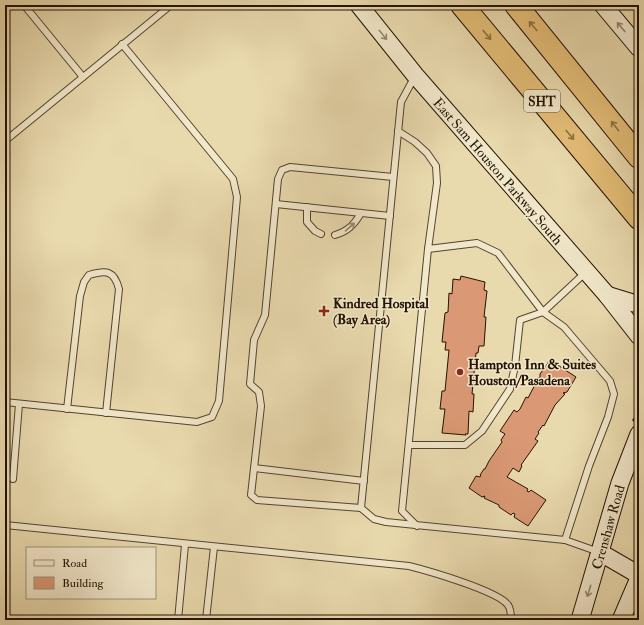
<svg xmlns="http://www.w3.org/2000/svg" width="644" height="625" font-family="'IM FELL Double Pica',serif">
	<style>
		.building { fill: #da9974; stroke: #241202 }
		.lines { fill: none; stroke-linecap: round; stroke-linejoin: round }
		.service-casing { stroke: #55442d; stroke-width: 8 }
		.secondary-casing { stroke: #241202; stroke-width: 19 }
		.motorway-casing { stroke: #241202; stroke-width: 24 }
		.path { stroke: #241202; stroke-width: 2; stroke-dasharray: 3 2; stroke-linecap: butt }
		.service { stroke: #f1e7ca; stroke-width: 6 }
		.secondary { stroke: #f1e7ca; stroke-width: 17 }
		.motorway { stroke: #e4bd77; stroke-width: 22 }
		.oneway { stroke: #8e7042 }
		.oneway2 { stroke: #958770 }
		.poi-dot { fill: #8f2418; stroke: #f1e7ca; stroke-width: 1.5 }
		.labels { text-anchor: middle; stroke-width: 3; stroke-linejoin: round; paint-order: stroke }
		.shield { fill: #f1e7ca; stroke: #62523e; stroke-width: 1 }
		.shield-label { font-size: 13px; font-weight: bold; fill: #241202 }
		.street-label { font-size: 14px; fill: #241202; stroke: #f1e7ca }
		.poi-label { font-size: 14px; font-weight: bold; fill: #241202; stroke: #f1e7ca; text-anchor: start }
	</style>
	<rect width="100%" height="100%" fill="#e9daae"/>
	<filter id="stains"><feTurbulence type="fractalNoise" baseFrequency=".005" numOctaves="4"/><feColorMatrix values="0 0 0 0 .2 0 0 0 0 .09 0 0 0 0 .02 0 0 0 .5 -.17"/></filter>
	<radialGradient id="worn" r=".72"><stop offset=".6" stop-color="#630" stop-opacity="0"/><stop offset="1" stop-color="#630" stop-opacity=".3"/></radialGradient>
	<g class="building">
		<polygon points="461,276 485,282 484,290 487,291 484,317 486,317 484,346 479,346 478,353 476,353 472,394 474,394 473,412 469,411 468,434 465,434 466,435 442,433 445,409 440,409 442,391 445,391 449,350 445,350 446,342 442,342 445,313 448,312 449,293 452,294 453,279 460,280"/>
		<polygon points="550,360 576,377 567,392 563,393 565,394 555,405 544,426 543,425 538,432 539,433 535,439 538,441 521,465 522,466 519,472 513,468 507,477 528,489 527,491 529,492 531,490 546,500 528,526 514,517 515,514 513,513 511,515 499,507 499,505 484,498 485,496 482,497 469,488 476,476 480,477 481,475 480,475 484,469 485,469 489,461 502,442 501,440 505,434 500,431 514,410 517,412 520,409 526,397 528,398 539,377 540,378 540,374"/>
	</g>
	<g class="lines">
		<defs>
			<g id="service">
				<polyline points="24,5 83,77"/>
				<polyline points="415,76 401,102 361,508 374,519 386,522 565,540 599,552"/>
				<polyline points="398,131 415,142 427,153 436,166 437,183 428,249 477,243 498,253 543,312 586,272"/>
				<polyline points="5,141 171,5"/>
				<polyline points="276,204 390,216"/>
				<polyline points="307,207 307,222 315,231 321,234"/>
				<path d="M335,235C348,231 354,225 361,213"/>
				<polyline points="5,402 197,422 212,417 219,401 237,197 233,179 122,44"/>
				<path d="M67,409L80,296L84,282L89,275C106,270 114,270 119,289L106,413"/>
				<polyline points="409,445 465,445 482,431 510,389 515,366 520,320 543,312 564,327 610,381 614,394 608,417 589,466 565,540"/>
				<polyline points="254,468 364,481"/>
				<polyline points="13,479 19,404"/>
				<polyline points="361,508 257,500 251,495 261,406 259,392 250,384 254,340 265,315 278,179 282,170 290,167 393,177"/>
				<path d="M5,525L409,566C429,571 498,591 508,605C511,609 511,615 511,620"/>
				<polyline points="417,526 402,511 428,249"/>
				<polyline points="178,620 185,545"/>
				<polyline points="206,620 214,547"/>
			</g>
			<g id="secondary">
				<polyline points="359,5 415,75 607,295 639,336"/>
				<polyline points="603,5 639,48"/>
				<polyline points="607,295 633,303 639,303"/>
				<polyline points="601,553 639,575"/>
				<polyline points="580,620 620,483 639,434"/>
				<polyline points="621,620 639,578"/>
			</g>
			<g id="motorway">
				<polyline points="462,5 639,218"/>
				<polyline points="516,5 639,157"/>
			</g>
		</defs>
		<use href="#service" class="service-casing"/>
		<use href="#secondary" class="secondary-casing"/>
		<use href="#motorway" class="motorway-casing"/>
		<polyline class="path" points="633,421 638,410 635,394 639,388"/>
		<use href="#service" class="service"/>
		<use href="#secondary" class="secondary"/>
		<use href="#motorway" class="motorway"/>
	</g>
	<defs><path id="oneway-shaft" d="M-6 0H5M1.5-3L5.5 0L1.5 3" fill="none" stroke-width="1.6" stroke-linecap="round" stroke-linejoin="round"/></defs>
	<g class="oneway">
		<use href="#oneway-shaft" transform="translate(533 26) rotate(-130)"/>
		<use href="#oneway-shaft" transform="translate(487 35) rotate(50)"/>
		<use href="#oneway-shaft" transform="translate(615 126) rotate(-128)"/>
		<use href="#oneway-shaft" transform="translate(570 135) rotate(50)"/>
	</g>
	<g class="oneway2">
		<use href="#oneway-shaft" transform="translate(621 27) rotate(-130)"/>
		<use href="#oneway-shaft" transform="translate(383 35) rotate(51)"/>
		<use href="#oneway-shaft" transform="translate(350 227) rotate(-41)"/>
		<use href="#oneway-shaft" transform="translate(589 591) rotate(107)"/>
	</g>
	<g class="poi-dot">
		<path d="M322 305h4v4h4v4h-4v4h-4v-4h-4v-4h4z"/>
		<circle cx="460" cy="372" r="4"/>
	</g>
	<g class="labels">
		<rect class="shield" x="524" y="90" width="36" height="22" rx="3"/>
		<g class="shield-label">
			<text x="542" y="106">SHT</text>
		</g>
		<g class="street-label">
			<text transform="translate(498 171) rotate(49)" y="5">East Sam Houston Parkway South</text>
			<text transform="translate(608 527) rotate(-74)" y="5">Crenshaw Road</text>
		</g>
		<g class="poi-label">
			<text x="333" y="308">Kindred Hospital<tspan x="333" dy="16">(Bay Area)</tspan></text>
			<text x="468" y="369">Hampton Inn &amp; Suites<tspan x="468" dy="16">Houston/Pasadena</tspan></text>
		</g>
	</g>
	<rect width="644" height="625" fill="none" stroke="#e9daae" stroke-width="20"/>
	<rect x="6" y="6" width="632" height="613" fill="none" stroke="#241202" stroke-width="2"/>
	<rect x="10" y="10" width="624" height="605" fill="none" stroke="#241202"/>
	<rect x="26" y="547" width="130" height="52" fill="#f1e7ca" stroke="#9f927a"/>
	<rect x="34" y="560" width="20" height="6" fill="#f1e7ca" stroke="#9f927a"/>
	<text x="62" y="567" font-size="12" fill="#241202">Road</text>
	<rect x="34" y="577" width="20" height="12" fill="#da9974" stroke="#9f927a"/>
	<text x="62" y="587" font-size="12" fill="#241202">Building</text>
	<rect width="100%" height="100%" filter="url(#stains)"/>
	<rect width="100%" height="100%" fill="url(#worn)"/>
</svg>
